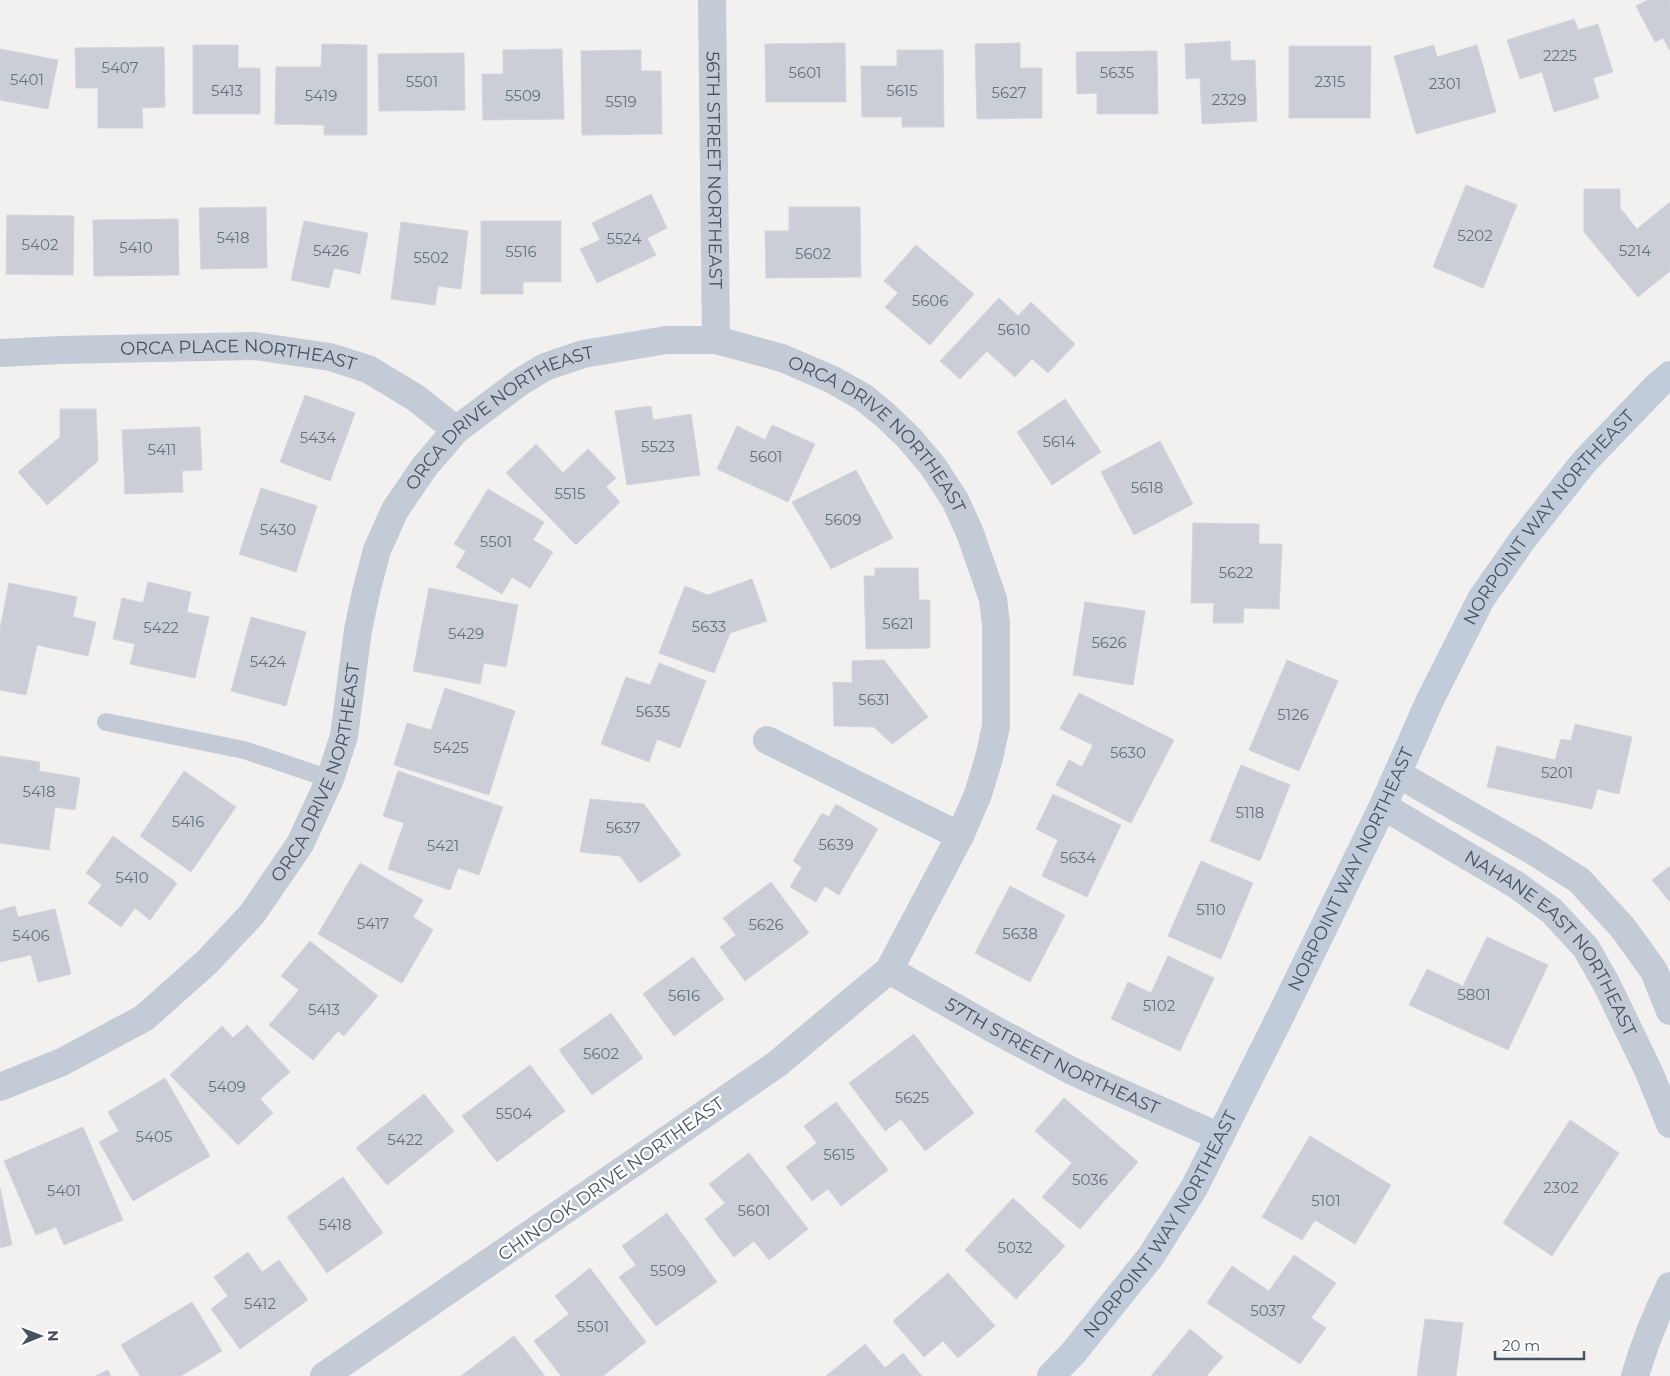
<svg xmlns="http://www.w3.org/2000/svg" width="1670" height="1376" font-family="Montserrat,sans-serif">
	<style>
		.building { fill: #cbced6; stroke: #d3d5dc }
		.lines { fill: none; stroke-linecap: round; stroke-linejoin: round }
		.lane { stroke: #c2cbd6; stroke-width: 18 }
		.street { stroke: #c2cbd6; stroke-width: 28 }
		.secondary { stroke: #c1ccda; stroke-width: 28 }
		.labels { text-anchor: middle; stroke-width: 5; stroke-linejoin: round; paint-order: stroke }
		.number-label { font-size: 15px; fill: #67717d }
		.street-label { font-size: 18px; fill: #46525f; stroke: #fff }
	</style>
	<rect width="100%" height="100%" fill="#f3f0f0"/>
	<g class="building">
		<polygon points="1648,0 1670,0 1670,51 1663,38 1655,42 1636,6"/>
		<polygon points="1574,19 1578,30 1598,24 1613,72 1593,78 1599,98 1554,112 1542,72 1520,79 1507,40"/>
		<polygon points="1230,41 1231,61 1255,60 1257,121 1202,124 1200,78 1186,79 1185,44"/>
		<polygon points="845,43 846,102 766,102 765,44"/>
		<polygon points="1020,43 1020,68 1042,68 1042,118 977,119 975,44"/>
		<polygon points="322,44 367,45 367,135 324,135 324,125 275,124 276,67 321,67"/>
		<polygon points="193,45 238,45 238,68 260,68 260,114 193,114"/>
		<polygon points="1434,45 1437,57 1477,45 1496,112 1416,134 1394,56"/>
		<polygon points="1289,46 1371,46 1370,118 1289,118"/>
		<polygon points="164,47 165,107 142,108 143,128 98,128 98,88 76,88 75,48"/>
		<polygon points="0,49 58,60 48,109 0,100"/>
		<polygon points="562,49 564,119 483,120 482,74 503,74 503,50"/>
		<polygon points="641,50 641,71 661,71 662,134 582,135 581,51"/>
		<polygon points="897,50 943,50 944,127 902,127 902,117 862,117 861,66 897,66"/>
		<polygon points="1157,51 1158,114 1097,114 1097,93 1077,94 1076,52"/>
		<polygon points="464,53 465,110 379,111 378,54"/>
		<polygon points="1466,185 1517,205 1483,288 1433,267"/>
		<polygon points="1584,189 1620,189 1620,208 1637,229 1670,202 1670,271 1638,297 1584,232"/>
		<polygon points="651,194 667,228 647,238 656,255 597,283 580,249 600,240 592,223"/>
		<polygon points="266,207 267,268 201,269 199,208"/>
		<polygon points="789,207 860,207 861,277 766,278 765,231 789,231"/>
		<polygon points="7,215 74,216 73,275 6,274"/>
		<polygon points="178,219 179,275 94,276 93,220"/>
		<polygon points="304,221 368,233 360,274 334,268 329,288 291,280"/>
		<polygon points="481,221 561,221 561,282 523,282 523,294 481,294"/>
		<polygon points="401,222 468,231 461,289 438,286 435,305 391,299"/>
		<polygon points="916,245 974,294 930,345 885,307 898,293 884,281"/>
		<polygon points="999,298 1018,316 1031,302 1075,344 1048,373 1032,359 1015,377 987,351 960,379 940,361"/>
		<polygon points="305,395 355,413 330,481 280,462"/>
		<polygon points="1065,399 1101,452 1052,485 1017,432"/>
		<polygon points="651,406 653,420 691,414 700,475 627,485 615,411"/>
		<polygon points="60,409 96,409 98,461 47,505 18,472 60,437"/>
		<polygon points="772,425 815,444 788,502 717,469 737,426 765,440"/>
		<polygon points="200,427 202,470 182,471 183,492 125,494 122,430"/>
		<polygon points="1160,441 1193,504 1134,535 1101,472"/>
		<polygon points="536,444 563,473 588,449 616,478 606,487 620,502 576,545 506,473"/>
		<polygon points="856,470 893,538 831,569 792,502"/>
		<polygon points="261,488 317,506 296,572 239,554"/>
		<polygon points="488,489 544,522 533,540 553,552 530,588 512,577 502,594 456,567 466,551 454,544"/>
		<polygon points="1193,523 1259,524 1259,544 1282,544 1279,609 1244,608 1243,623 1213,623 1214,603 1191,603"/>
		<polygon points="875,568 918,568 919,600 930,600 930,648 866,649 864,576 875,576"/>
		<polygon points="752,579 767,621 730,633 714,673 659,653 685,586 708,595"/>
		<polygon points="148,582 191,592 187,612 209,617 195,678 130,664 135,644 113,639 122,598 143,603"/>
		<polygon points="9,583 77,597 73,617 96,622 88,656 37,645 26,695 0,690 0,629"/>
		<polygon points="429,588 518,605 506,667 484,663 480,684 413,671"/>
		<polygon points="1085,602 1145,611 1133,685 1073,675"/>
		<polygon points="251,617 306,632 286,706 231,691"/>
		<polygon points="884,660 928,717 892,744 874,727 834,726 833,682 852,683 852,661"/>
		<polygon points="1287,660 1338,681 1299,771 1249,750"/>
		<polygon points="659,663 706,681 680,748 657,739 649,762 601,744 626,677 650,685"/>
		<polygon points="445,688 515,711 489,795 394,765 407,723 431,730"/>
		<polygon points="1079,693 1174,740 1131,823 1056,785 1069,760 1082,767 1093,745 1060,729"/>
		<polygon points="1575,724 1632,737 1619,794 1597,789 1592,809 1487,787 1497,746 1555,760 1561,739 1571,741"/>
		<polygon points="0,756 40,762 39,771 80,778 75,810 55,807 49,850 0,843"/>
		<polygon points="1241,765 1290,785 1260,861 1210,841"/>
		<polygon points="184,771 236,807 191,872 140,836"/>
		<polygon points="398,771 503,807 479,875 458,868 450,890 388,869 404,823 383,816"/>
		<polygon points="1053,794 1121,825 1087,897 1042,876 1058,840 1036,829"/>
		<polygon points="590,799 644,804 681,855 640,883 620,856 580,852"/>
		<polygon points="836,804 878,829 839,895 825,886 816,902 790,887 802,867 793,861 822,813 829,817"/>
		<polygon points="113,836 177,883 150,920 135,908 121,927 88,903 102,885 86,873"/>
		<polygon points="1201,861 1253,883 1221,959 1168,936"/>
		<polygon points="360,863 423,900 413,917 433,930 402,983 318,934"/>
		<polygon points="1670,866 1670,902 1652,880"/>
		<polygon points="771,882 809,933 745,981 720,947 736,935 723,918"/>
		<polygon points="1010,886 1065,915 1030,982 975,953"/>
		<polygon points="15,906 18,917 55,909 71,974 38,982 31,955 0,962 0,910"/>
		<polygon points="1487,937 1548,965 1508,1050 1409,1005 1427,969 1463,986"/>
		<polygon points="310,941 378,996 344,1036 338,1031 313,1060 269,1025 299,990 281,976"/>
		<polygon points="1168,956 1214,978 1180,1051 1111,1019 1128,982 1151,993"/>
		<polygon points="693,957 724,999 674,1036 643,994"/>
		<polygon points="611,1013 643,1058 592,1095 559,1050"/>
		<polygon points="247,1025 290,1072 260,1099 273,1113 238,1145 170,1075 222,1026 233,1038"/>
		<polygon points="914,1034 974,1113 925,1151 901,1119 885,1131 849,1083"/>
		<polygon points="530,1065 565,1111 497,1162 462,1116"/>
		<polygon points="165,1078 210,1156 133,1201 99,1142 119,1131 108,1112"/>
		<polygon points="424,1094 454,1131 387,1185 356,1148"/>
		<polygon points="1064,1098 1138,1162 1080,1229 1042,1197 1072,1163 1035,1131"/>
		<polygon points="836,1102 888,1170 841,1206 828,1189 812,1201 786,1167 817,1143 804,1126"/>
		<polygon points="1570,1120 1619,1153 1552,1256 1503,1223"/>
		<polygon points="83,1127 123,1220 64,1245 56,1227 36,1235 4,1161"/>
		<polygon points="1310,1136 1391,1185 1355,1244 1315,1220 1302,1240 1262,1217"/>
		<polygon points="749,1153 808,1229 769,1260 754,1241 734,1257 705,1219 725,1203 709,1184"/>
		<polygon points="343,1177 383,1233 327,1273 287,1217"/>
		<polygon points="0,1188 12,1245 0,1248"/>
		<polygon points="1013,1198 1065,1246 1016,1299 965,1250"/>
		<polygon points="667,1213 717,1282 656,1326 619,1277 636,1265 622,1246"/>
		<polygon points="248,1252 262,1272 279,1260 308,1300 240,1349 211,1309 228,1296 214,1277"/>
		<polygon points="1294,1255 1336,1283 1311,1318 1326,1328 1300,1364 1207,1303 1232,1266 1269,1291"/>
		<polygon points="590,1268 646,1342 603,1376 561,1376 534,1341 569,1314 555,1296"/>
		<polygon points="948,1273 995,1326 958,1358 943,1341 924,1357 893,1321"/>
		<polygon points="192,1302 222,1351 181,1376 140,1376 121,1345"/>
		<polygon points="1425,1319 1463,1323 1456,1376 1417,1376"/>
		<polygon points="1190,1329 1223,1357 1207,1375 1208,1376 1151,1376"/>
		<polygon points="514,1336 545,1376 461,1376"/>
		<polygon points="865,1344 885,1368 903,1353 922,1376 826,1376"/>
		<polygon points="108,1370 111,1376 95,1376"/>
	</g>
	<g class="lines">
		<polyline class="lane" points="106,722 244,750 330,779"/>
		<g class="street">
			<path id="s1" d="M712,0L716,340"/>
			<path id="s2" d="M0,353L60,350L255,346L330,357L368,369L416,398L456,430"/>
			<polyline points="767,740 960,836"/>
			<polyline points="1398,774 1533,851 1579,880 1623,928 1654,971 1670,1011"/>
			<path id="s3" d="M1383,806L1515,884L1552,911L1586,948L1606,983L1649,1072L1670,1124"/>
			<path id="s4" d="M889,970L990,1027L1072,1071L1220,1137"/>
			<path id="s5" d="M0,1087L62,1062L144,1018L207,962L252,914L300,844L330,779L344,736L358,630L366,592L377,550L395,510L425,466L456,430L520,382L545,367L583,354L666,340H716L782,358L831,379L863,397L884,414L909,438L932,465L955,500L970,533L993,599L996,624V726L989,758L978,794L960,836L889,970L777,1064L324,1376"/>
			<path d="M1635,1376C1644,1345 1656,1315 1670,1286"/>
		</g>
		<path class="secondary" id="s6" d="M1051,1376L1074,1352L1151,1256L1194,1188L1277,1023L1383,806L1430,700L1481,599L1523,539L1584,462L1657,386L1670,375"/>
	</g>
	<g class="labels">
		<g class="number-label">
			<text x="1560" y="61">2225</text>
			<text x="120" y="73">5407</text>
			<text x="805" y="78">5601</text>
			<text x="1117" y="78">5635</text>
			<text x="27" y="85">5401</text>
			<text x="422" y="87">5501</text>
			<text x="1330" y="87">2315</text>
			<text x="1445" y="89">2301</text>
			<text x="227" y="96">5413</text>
			<text x="902" y="96">5615</text>
			<text x="1009" y="98">5627</text>
			<text x="321" y="101">5419</text>
			<text x="523" y="101">5509</text>
			<text x="1229" y="105">2329</text>
			<text x="621" y="107">5519</text>
			<text x="1475" y="241">5202</text>
			<text x="233" y="243">5418</text>
			<text x="624" y="244">5524</text>
			<text x="40" y="250">5402</text>
			<text x="136" y="253">5410</text>
			<text x="331" y="256">5426</text>
			<text x="1635" y="256">5214</text>
			<text x="521" y="257">5516</text>
			<text x="813" y="259">5602</text>
			<text x="431" y="263">5502</text>
			<text x="930" y="306">5606</text>
			<text x="1014" y="335">5610</text>
			<text x="318" y="443">5434</text>
			<text x="1059" y="447">5614</text>
			<text x="658" y="452">5523</text>
			<text x="162" y="455">5411</text>
			<text x="766" y="462">5601</text>
			<text x="1147" y="493">5618</text>
			<text x="570" y="499">5515</text>
			<text x="843" y="525">5609</text>
			<text x="278" y="535">5430</text>
			<text x="496" y="547">5501</text>
			<text x="1236" y="578">5622</text>
			<text x="898" y="629">5621</text>
			<text x="709" y="632">5633</text>
			<text x="161" y="633">5422</text>
			<text x="466" y="639">5429</text>
			<text x="1109" y="648">5626</text>
			<text x="268" y="667">5424</text>
			<text x="874" y="705">5631</text>
			<text x="653" y="717">5635</text>
			<text x="1293" y="720">5126</text>
			<text x="451" y="753">5425</text>
			<text x="1128" y="758">5630</text>
			<text x="1557" y="778">5201</text>
			<text x="39" y="797">5418</text>
			<text x="1250" y="818">5118</text>
			<text x="188" y="827">5416</text>
			<text x="623" y="833">5637</text>
			<text x="836" y="850">5639</text>
			<text x="443" y="851">5421</text>
			<text x="1078" y="863">5634</text>
			<text x="132" y="883">5410</text>
			<text x="1211" y="915">5110</text>
			<text x="373" y="929">5417</text>
			<text x="766" y="930">5626</text>
			<text x="1020" y="939">5638</text>
			<text x="31" y="941">5406</text>
			<text x="1474" y="1000">5801</text>
			<text x="684" y="1001">5616</text>
			<text x="1159" y="1011">5102</text>
			<text x="324" y="1015">5413</text>
			<text x="601" y="1059">5602</text>
			<text x="227" y="1092">5409</text>
			<text x="912" y="1103">5625</text>
			<text x="514" y="1119">5504</text>
			<text x="154" y="1142">5405</text>
			<text x="405" y="1145">5422</text>
			<text x="839" y="1160">5615</text>
			<text x="1090" y="1185">5036</text>
			<text x="1561" y="1193">2302</text>
			<text x="64" y="1196">5401</text>
			<text x="1326" y="1206">5101</text>
			<text x="754" y="1216">5601</text>
			<text x="335" y="1230">5418</text>
			<text x="1015" y="1253">5032</text>
			<text x="668" y="1276">5509</text>
			<text x="260" y="1309">5412</text>
			<text x="1268" y="1316">5037</text>
			<text x="593" y="1332">5501</text>
		</g>
		<g class="street-label">
			<text dy="6" stroke="none"><textPath href="#s1" startOffset="170">56TH STREET NORTHEAST</textPath></text>
			<text dy="6" stroke="none"><textPath href="#s2" startOffset="239">ORCA PLACE NORTHEAST</textPath></text>
			<text dy="6" stroke="none"><textPath href="#s5" startOffset="888">ORCA DRIVE NORTHEAST</textPath></text>
			<text dy="6" stroke="none"><textPath href="#s5" startOffset="1322">ORCA DRIVE NORTHEAST</textPath></text>
			<text dy="6" stroke="none"><textPath href="#s6" startOffset="998">NORPOINT WAY NORTHEAST</textPath></text>
			<text dy="6" stroke="none"><textPath href="#s5" startOffset="468">ORCA DRIVE NORTHEAST</textPath></text>
			<text dy="6" stroke="none"><textPath href="#s6" startOffset="592">NORPOINT WAY NORTHEAST</textPath></text>
			<text dy="6" stroke="none"><textPath href="#s3" startOffset="222">NAHANE EAST NORTHEAST</textPath></text>
			<text dy="6" stroke="none"><textPath href="#s4" startOffset="185">57TH STREET NORTHEAST</textPath></text>
			<text transform="translate(611 1179) rotate(-35)" y="6">CHINOOK DRIVE NORTHEAST</text>
			<text dy="6" stroke="none"><textPath href="#s6" startOffset="188">NORPOINT WAY NORTHEAST</textPath></text>
		</g>
	</g>
	<g transform="translate(40 1336) rotate(89)" stroke="#ffffff" stroke-width="4" paint-order="stroke">
	<path d="M0-4L9 19L0 12L-9 19Z" fill="#46525f"/>
	<text y="-8" font-size="14" font-weight="bold" text-anchor="middle" fill="#46525f">N</text>
	</g>
	<path d="M1495 1351v8h89v-8" fill="none" stroke="#46525f" stroke-width="2.5"/>
	<text x="1502" y="1351" font-size="15" fill="#46525f" stroke="#ffffff" stroke-width="4" paint-order="stroke">20 m</text>
</svg>
